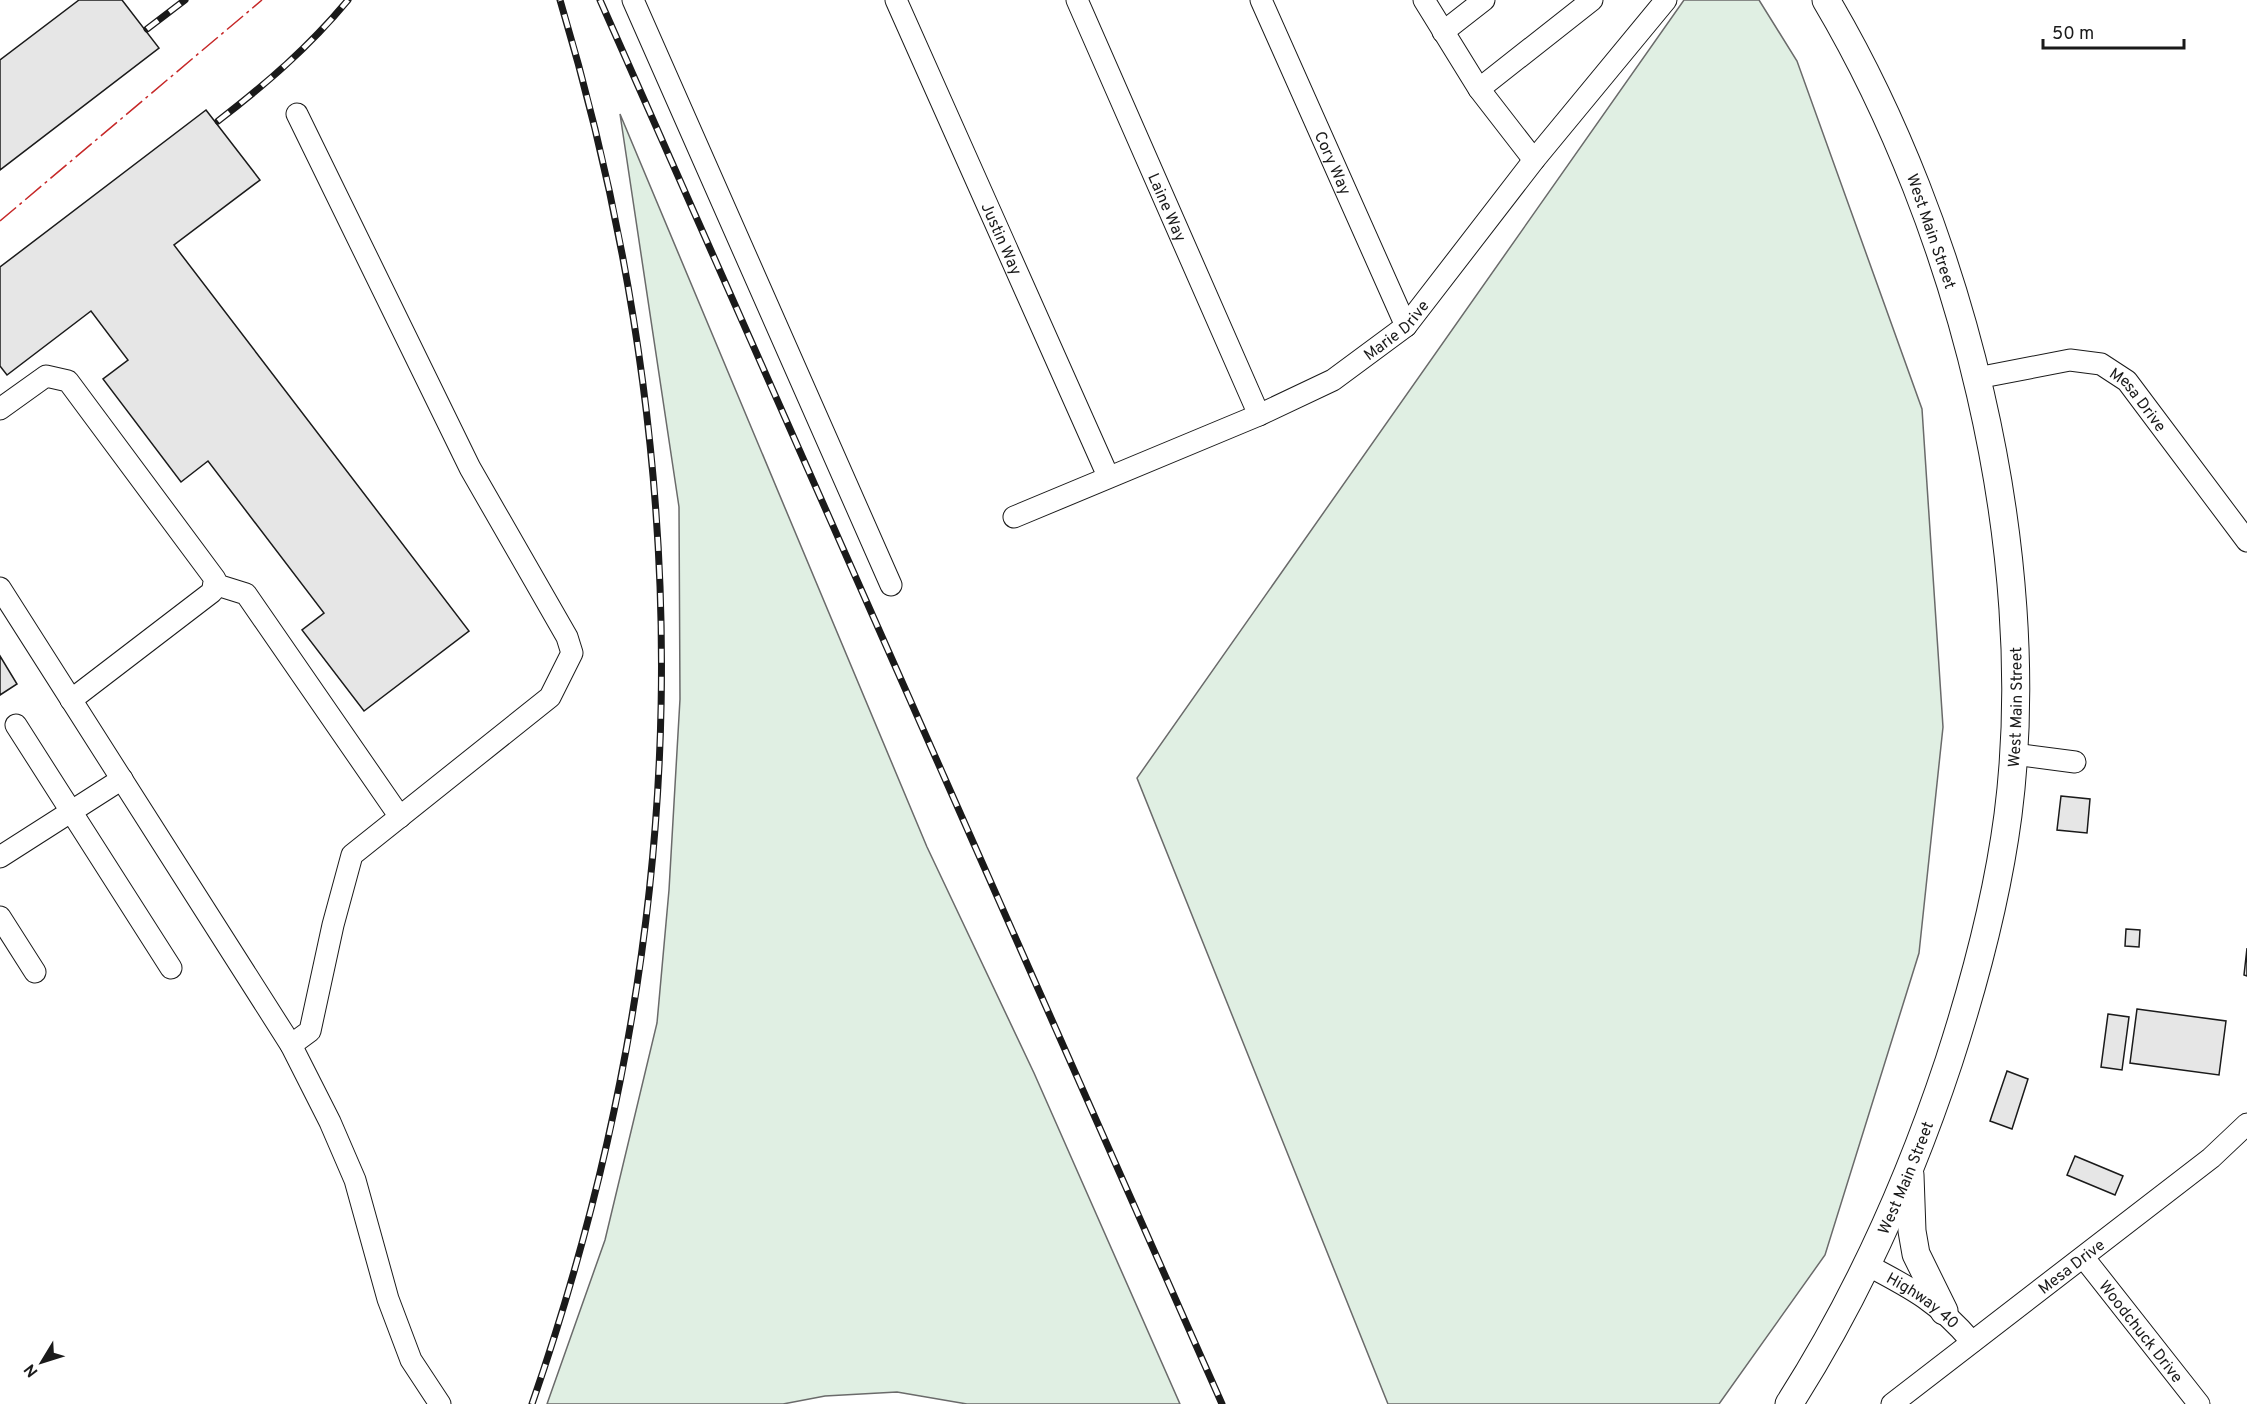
<svg xmlns="http://www.w3.org/2000/svg" width="2247" height="1404" font-family="Overpass,sans-serif">
	<style>
		.green { fill: #e0efe3; stroke: #6a6a6a; stroke-width: 1.5 }
		.building { fill: #e6e6e6; stroke: #1a1a1a; stroke-width: 1.5 }
		.lines { fill: none; stroke-linecap: round; stroke-linejoin: round }
		.minor-casing { stroke: #1a1a1a; stroke-width: 23 }
		.major-casing { stroke: #1a1a1a; stroke-width: 29 }
		.minor { stroke: #fff; stroke-width: 21 }
		.major { stroke: #fff; stroke-width: 27 }
		.rail-casing { stroke: #1a1a1a; stroke-width: 7 }
		.rail { stroke: #fff; stroke-width: 4.5; stroke-dasharray: 14; stroke-linecap: butt }
		.power { stroke: #c62828; stroke-width: 1.5; stroke-dasharray: 21 4.5 3 4.5; stroke-linecap: butt }
		.labels { text-anchor: middle; stroke-width: 4.5; stroke-linejoin: round; paint-order: stroke }
		.street-label { font-size: 16px; fill: #1a1a1a; stroke: #fff }
	</style>
	<rect width="100%" height="100%" fill="#fff"/>
	<g class="green">
		<polygon points="1684,0 1759,0 1797,61 1922,409 1943,727 1919,953 1825,1255 1719,1404 1388,1404 1137,778"/>
		<polygon points="620,114 927,847 1034,1073 1180,1404 967,1404 897,1392 825,1396 783,1404 547,1404 605,1240 657,1023 669,890 680,699 679,507"/>
	</g>
	<g class="building">
		<polygon points="79,0 122,0 159,48 0,170 0,60"/>
		<polygon points="206,110 260,180 174,245 469,631 364,711 302,630 324,613 208,461 181,482 103,379 128,360 91,311 7,375 0,366 0,267"/>
		<polygon points="0,656 17,684 0,695"/>
		<polygon points="2061,796 2090,799 2087,833 2057,830"/>
		<polygon points="2126,929 2140,930 2139,947 2125,946"/>
		<polygon points="2247,948 2247,976 2244,975"/>
		<polygon points="2137,1009 2226,1021 2219,1075 2130,1063"/>
		<polygon points="2108,1014 2129,1017 2122,1070 2101,1067"/>
		<polygon points="2007,1071 2028,1079 2012,1129 1990,1121"/>
		<polygon points="2075,1156 2123,1176 2115,1195 2067,1175"/>
	</g>
	<g class="lines">
		<defs>
			<g id="minor">
				<polyline points="633,0 891,585"/>
				<path id="s1" d="M896,0L1108,476"/>
				<path id="s2" d="M1077,0L1259,415"/>
				<path id="s3" d="M1261,0L1406,326"/>
				<polyline points="1424,0 1479,89 1534,160"/>
				<polyline points="1443,32 1484,0"/>
				<polyline points="1479,89 1592,0"/>
				<path id="s4" d="M1977,378L2070,360L2101,364L2127,381L2247,541"/>
				<polyline points="0,409 46,376 68,381 215,579 212,592 71,700"/>
				<path id="s5" d="M1014,517L1259,415L1333,380L1406,326L1534,160L1666,0"/>
				<polyline points="214,584 246,594 400,817"/>
				<polyline points="0,588 291,1045 330,1122 355,1180 388,1299 411,1360 440,1404"/>
				<polyline points="16,725 171,968"/>
				<polyline points="2014,754 2075,762"/>
				<polyline points="0,857 122,779"/>
				<polyline points="0,917 35,972"/>
				<polyline points="291,1045 310,1031 333,925 352,855 550,697 572,653 567,637 470,468 297,114"/>
				<path id="s6" d="M2084,1258L2199,1404"/>
				<path id="s7" d="M1869,1266C1913,1289 1939,1303 1972,1342"/>
				<path id="s8" d="M1892,1404L2211,1158L2247,1124"/>
			</g>
			<g id="major">
				<polyline points="1910,1175 1912,1231 1916,1254 1944,1311"/>
				<path id="s9" d="M1789,1404C1858,1296 1909,1182 1949,1061C1975,981 1997,899 2008,815C2042,550 1961,228 1826,0"/>
			</g>
		</defs>
		<use href="#minor" class="minor-casing"/>
		<use href="#major" class="major-casing"/>
		<use href="#minor" class="minor"/>
		<use href="#major" class="major"/>
		<defs>
			<g id="rail">
				<polyline points="600,0 1222,1404"/>
				<polyline points="147,29 185,0"/>
				<path d="M218,121C266,84 309,47 348,0"/>
				<path d="M532,1404C696,932 703,478 560,0"/>
			</g>
		</defs>
		<use href="#rail" class="rail-casing"/>
		<use href="#rail" class="rail"/>
		<polyline class="power" points="0,221 262,0"/>
	</g>
	<g class="labels">
		<g class="street-label">
			<text dy="6" stroke="none"><textPath href="#s3" startOffset="178">Cory Way</textPath></text>
			<text dy="6" stroke="none"><textPath href="#s2" startOffset="226">Laine Way</textPath></text>
			<text transform="translate(1932 231) rotate(71)" y="6">West Main Street</text>
			<text dy="6" stroke="none"><textPath href="#s1" startOffset="261">Justin Way</textPath></text>
			<text dy="6" stroke="none"><textPath href="#s5" startOffset="428">Marie Drive</textPath></text>
			<text dy="6" stroke="none"><textPath href="#s4" startOffset="178">Mesa Drive</textPath></text>
			<text dy="6" stroke="none"><textPath href="#s9" startOffset="741">West Main Street</textPath></text>
			<text dy="6" stroke="none"><textPath href="#s9" startOffset="255">West Main Street</textPath></text>
			<text dy="6" stroke="none"><textPath href="#s8" startOffset="226">Mesa Drive</textPath></text>
			<text dy="6" stroke="none"><textPath href="#s7" startOffset="64">Highway 40</textPath></text>
			<text dy="6" stroke="none"><textPath href="#s6" startOffset="93">Woodchuck Drive</textPath></text>
		</g>
	</g>
	<g transform="translate(42 1362) rotate(232)" stroke="#ffffff" stroke-width="4.5" paint-order="stroke">
	<path d="M0-4.5L10 22L0 15L-10 22Z" fill="#1a1a1a"/>
	<text y="-9" font-size="16" font-weight="bold" text-anchor="middle" fill="#1a1a1a">N</text>
	</g>
	<path d="M2043 39v9h141v-9" fill="none" stroke="#1a1a1a" stroke-width="3"/>
	<text x="2052" y="39" font-size="18" fill="#1a1a1a" stroke="#ffffff" stroke-width="4.5" paint-order="stroke">50 m</text>
</svg>
